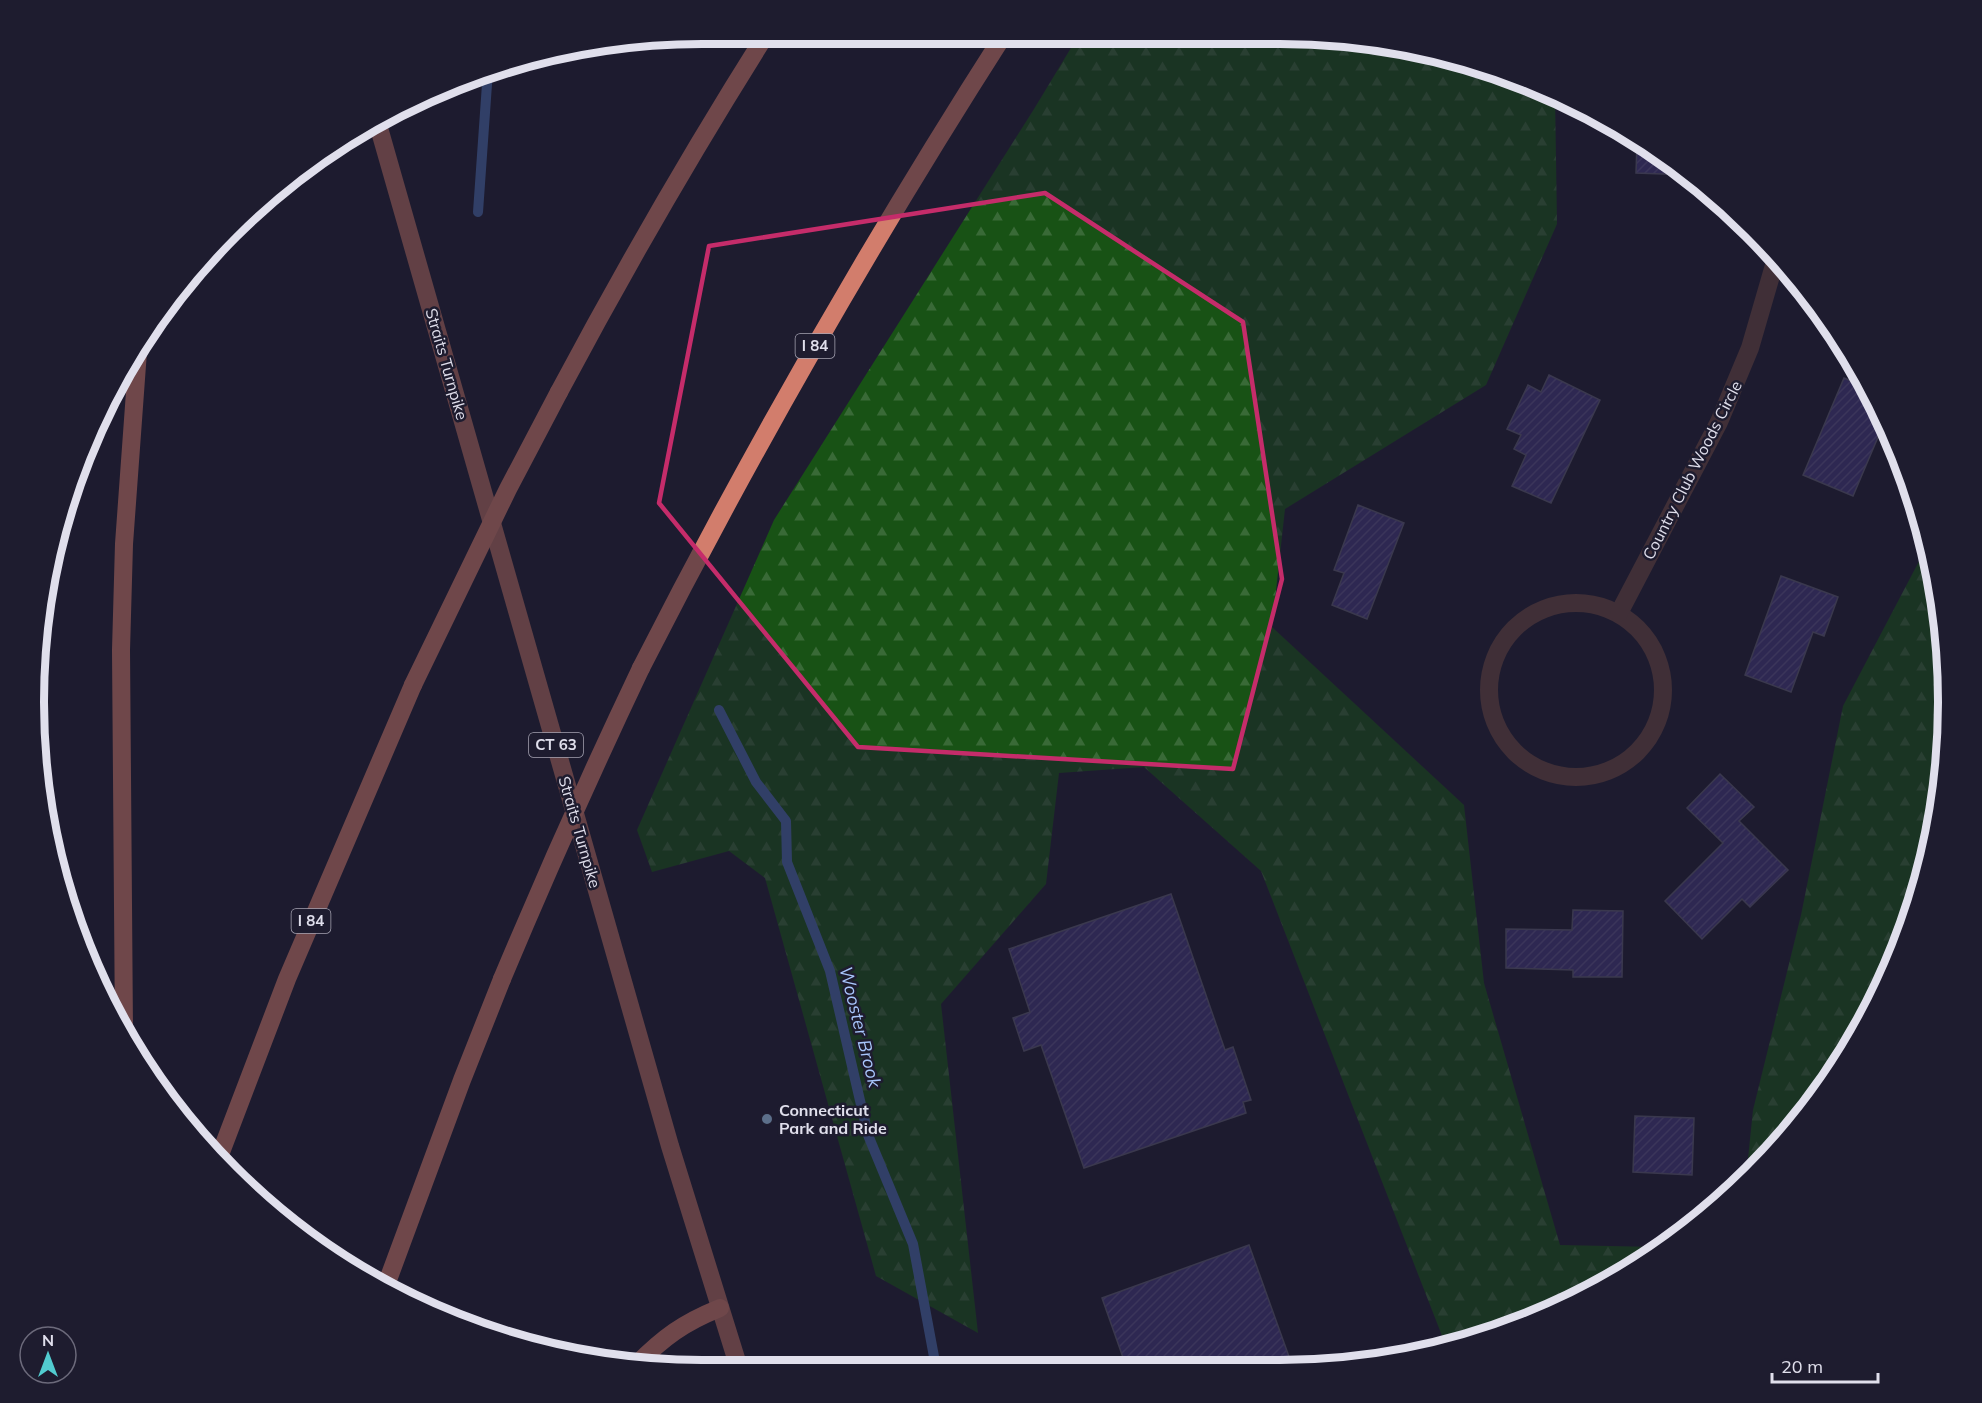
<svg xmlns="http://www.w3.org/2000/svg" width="1982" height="1403" font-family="Mulish,sans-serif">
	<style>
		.forest { fill: url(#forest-firs) }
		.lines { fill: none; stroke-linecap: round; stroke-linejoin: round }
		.stream { stroke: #496cac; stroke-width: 10 }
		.building { fill: url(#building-hatch); stroke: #5e5c73; stroke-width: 1.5 }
		.minor { stroke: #6a4841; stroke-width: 18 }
		.major { stroke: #b56e60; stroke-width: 18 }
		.highway { stroke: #d27d6c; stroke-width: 18 }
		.highway-bridge { stroke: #d27d6c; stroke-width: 18 }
		.marked { fill: none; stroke: #c52c6a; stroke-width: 4.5; stroke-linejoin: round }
		.service-dot { fill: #5c6f8a; stroke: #1e1c2f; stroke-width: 2 }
		.labels { text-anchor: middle; stroke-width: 5; stroke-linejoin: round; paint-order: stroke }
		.shield { fill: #1e1c2f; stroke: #a6a4b3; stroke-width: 1.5 }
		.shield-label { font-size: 15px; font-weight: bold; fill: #e0dfec }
		.street-label { font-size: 16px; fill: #e0dfec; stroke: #1e1c2f }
		.poi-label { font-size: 16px; font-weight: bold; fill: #e0dfec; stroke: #1e1c2f; text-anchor: start }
		.water-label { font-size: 18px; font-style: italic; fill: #a8c6fc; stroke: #1e1c2f }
		.rim { fill: none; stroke: #e0dfec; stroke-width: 8 }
	</style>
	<defs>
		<pattern id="forest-firs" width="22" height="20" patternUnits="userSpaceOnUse" patternTransform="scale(1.5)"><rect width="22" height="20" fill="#185215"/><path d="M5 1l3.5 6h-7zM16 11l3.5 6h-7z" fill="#396a37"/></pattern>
		<pattern id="building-hatch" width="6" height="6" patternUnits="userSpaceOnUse" patternTransform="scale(1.5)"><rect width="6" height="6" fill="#44397c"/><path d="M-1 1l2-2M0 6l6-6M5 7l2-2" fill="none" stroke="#5f558f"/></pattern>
	</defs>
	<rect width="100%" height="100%" fill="#1e1c2f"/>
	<g class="forest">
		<polygon points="1080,33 1281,33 1411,46 1536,84 1555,93 1557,224 1486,385 1285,509 1272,627 1464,805 1484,983 1560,1245 1657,1247 1576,1301 1495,1335 1446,1346 1261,871 1144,767 1059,773 1046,884 941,1004 978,1333 876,1276 765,878 729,851 652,872 637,830 774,520 1034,109"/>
		<polygon points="1927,546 1943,615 1948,746 1926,875 1880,997 1811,1109 1746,1178 1753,1110 1801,915 1843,706"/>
	</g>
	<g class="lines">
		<g class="stream">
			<polyline points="478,212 488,70"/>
			<polyline points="719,710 756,782 786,821 787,862 830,971 868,1135 913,1244 935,1362 938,1367"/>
		</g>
	</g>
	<g class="building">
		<polygon points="1637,143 1644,144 1688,175 1636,173"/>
		<polygon points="1549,375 1600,400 1551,503 1512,486 1526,455 1514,449 1521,435 1507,429 1528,385 1541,392"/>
		<polygon points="1844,378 1869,388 1884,423 1853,496 1803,475"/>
		<polygon points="1358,505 1404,523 1367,619 1332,605 1344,573 1334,570"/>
		<polygon points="1781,576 1838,597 1824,636 1813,632 1791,692 1745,675"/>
		<polygon points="1720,774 1754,807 1739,821 1788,870 1750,907 1742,899 1702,939 1665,901 1723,843 1687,808"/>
		<polygon points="1171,894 1225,1050 1233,1047 1251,1100 1243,1102 1246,1113 1084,1168 1041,1045 1024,1051 1013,1018 1030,1012 1009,949"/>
		<polygon points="1573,910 1623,911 1622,977 1573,977 1573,970 1506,968 1506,929 1572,930"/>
		<polygon points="1635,1116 1694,1118 1692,1175 1633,1172"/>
		<polygon points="1249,1245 1292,1365 1126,1366 1102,1298"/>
	</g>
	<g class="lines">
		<g class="minor">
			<circle cx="1576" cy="690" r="87"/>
			<polyline points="1619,613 1719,422 1750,348 1777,255"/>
		</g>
		<polyline class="major" points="377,121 670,1146 739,1368"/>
		<g class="highway">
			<path d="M559,392C624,270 693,150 767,33"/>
			<path d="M641,668C752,450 873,239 1005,33"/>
			<polyline points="124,1032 121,650 124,544 138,351"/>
			<polyline points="218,1160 287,979 413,685"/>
			<polyline points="385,1288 462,1080 502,979"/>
			<path d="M636,1365C664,1337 683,1323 720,1308"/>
		</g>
		<g class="highway-bridge">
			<polyline points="413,685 508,489 559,392"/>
			<path d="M502,979C546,874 592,771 641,668"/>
		</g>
	</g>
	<path d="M0 0H1982V1403H0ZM1045,193L1243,322L1282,579L1233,769L858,747L659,503L709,246Z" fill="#1e1c2f" fill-opacity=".55" fill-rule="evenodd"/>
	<path class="marked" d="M1045,193L1243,322L1282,579L1233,769L858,747L659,503L709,246Z"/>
	<circle class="service-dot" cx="767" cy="1119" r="6"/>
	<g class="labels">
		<g class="shield">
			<rect x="795.5" y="334" width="39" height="24" rx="4.5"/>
			<rect x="529" y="733" width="54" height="24" rx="4.5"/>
			<rect x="291.5" y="909" width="39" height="24" rx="4.5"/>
		</g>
		<g class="shield-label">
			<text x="815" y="351">I 84</text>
			<text x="556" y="750">CT 63</text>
			<text x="311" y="926">I 84</text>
		</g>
		<g class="street-label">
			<text transform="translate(447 364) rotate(74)" y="6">Straits Turnpike</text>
			<text transform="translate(1692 470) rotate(-63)" y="6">Country Club Woods Circle</text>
			<text transform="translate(580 832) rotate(74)" y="6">Straits Turnpike</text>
		</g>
		<g class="poi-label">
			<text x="779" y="1116">Connecticut<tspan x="779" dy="18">Park and Ride</tspan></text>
		</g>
		<g class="water-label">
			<text transform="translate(860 1027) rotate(76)" y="6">Wooster Brook</text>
		</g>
	</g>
	<path d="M0 0H1982V1403H0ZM702 44H1280A658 658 0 0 1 1938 702V702A658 658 0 0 1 1280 1360H702A658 658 0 0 1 44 702V702A658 658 0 0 1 702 44Z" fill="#1e1c2f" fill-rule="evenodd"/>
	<path class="rim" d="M702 44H1280A658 658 0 0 1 1938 702V702A658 658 0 0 1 1280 1360H702A658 658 0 0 1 44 702V702A658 658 0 0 1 702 44Z"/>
	<g transform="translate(48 1355)"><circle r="28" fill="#1e1c2f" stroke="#6c6a7b" stroke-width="1.5"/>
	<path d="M0-4.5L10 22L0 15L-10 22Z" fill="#52ccd0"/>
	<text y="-9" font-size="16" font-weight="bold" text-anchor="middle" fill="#e0dfec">N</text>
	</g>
	<path d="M1772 1373v9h106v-9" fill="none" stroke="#e0dfec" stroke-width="3"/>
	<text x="1781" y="1373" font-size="18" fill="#e0dfec" stroke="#1e1c2f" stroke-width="4.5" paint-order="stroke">20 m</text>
</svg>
